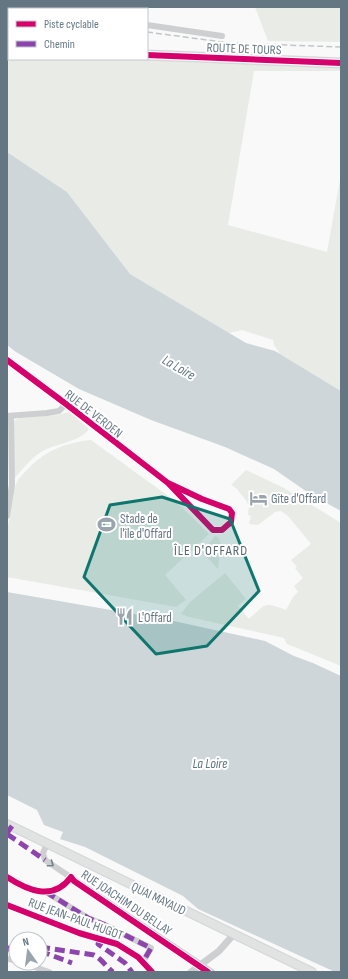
<svg xmlns="http://www.w3.org/2000/svg" width="348" height="979" font-family="'Sofia Sans Condensed',sans-serif">
	<style>
		.green { fill: #e8ebe6 }
		.water { fill: #ced6d9 }
		.lines { fill: none; stroke-linecap: round; stroke-linejoin: round }
		.secondary-casing { stroke: #d5d6d7; stroke-width: 10 }
		.primary-casing { stroke: #d5d6d7; stroke-width: 11 }
		.minor { stroke: #cecfd0; stroke-width: 6 }
		.tertiary { stroke: #cecfd0; stroke-width: 7 }
		.secondary { stroke: #e1e2e2; stroke-width: 8 }
		.primary { stroke: #e1e2e2; stroke-width: 9 }
		.rail { stroke: #c3c5c6; stroke-width: 1.5; stroke-dasharray: 6 3; stroke-linecap: butt }
		.quiet { stroke: #8e44ad; stroke-width: 5; stroke-dasharray: 10 5; stroke-linecap: butt }
		.cycleway-casing { stroke: #fff; stroke-width: 8 }
		.cycleway { stroke: #d6006c; stroke-width: 6 }
		.oneway { stroke: #707f8b }
		.marked { fill: #0f766e; fill-opacity: 0.2; stroke: #0f766e; stroke-width: 3; stroke-linejoin: round }
		.labels { text-anchor: middle; stroke-width: 4; stroke-linejoin: round; paint-order: stroke }
		.street-label { font-size: 13px; fill: #657683; stroke: #fff }
		.poi-label { font-size: 13px; fill: #657683; stroke: #fff; text-anchor: start }
		.water-label { font-size: 14px; font-style: italic; fill: #60757c; stroke: #fff }
		.neighbourhood-label { font-size: 14px; letter-spacing: 1px; fill: #57646e; stroke: #fff }
	</style>
	<rect width="100%" height="100%" fill="#f9f9f9"/>
	<g class="green">
		<polygon points="255,7 341,7 341,42 268,41"/>
		<polygon points="7,51 9,52 9,59 147,59 341,67 341,71 254,71 228,225 327,252 341,174 341,391 280,354 274,345 273,340 242,330 229,333 130,274 67,192 7,152"/>
		<path d="M69,412L89,429C79,443 55,443 41,452C31,458 22,470 14,479L13,425L15,420L20,418L58,415Z"/>
		<path d="M91,440L175,501L209,534L165,575L186,600L176,607L7,577V551L8,550C4,540 8,526 10,516C11,505 12,491 18,480C20,477 23,474 26,471C44,451 64,443 91,440Z"/>
		<path d="M246,470L284,488L341,523V666L287,644L284,638L189,617L181,614L190,602L225,573L246,599L238,606L249,619C267,603 263,602 286,610L293,597L298,592L294,586L303,578L295,568L297,567L291,560L311,544L288,516L281,511L275,512L258,525L249,524L251,516L248,515L249,506L247,504L248,503L236,488L231,485Z"/>
		<polygon points="215,536 218,537 221,544 218,569 202,552"/>
	</g>
	<g class="water">
		<polygon points="7,152 67,192 130,274 246,343 275,351 341,391 341,511 310,494 274,469 225,447 151,420 79,389 16,352 7,345"/>
		<polygon points="7,592 169,620 265,641 294,656 313,663 341,676 341,972 335,972 198,909 183,896 85,847 60,839 63,832 44,825 37,810 7,795"/>
	</g>
	<g class="lines">
		<defs>
			<polyline id="secondary" points="7,824 312,972"/>
			<g id="primary">
				<polyline points="7,46 9,46"/>
				<polyline points="147,55 341,63"/>
			</g>
		</defs>
		<use href="#secondary" class="secondary-casing"/>
		<use href="#primary" class="primary-casing"/>
		<g class="minor">
			<polyline points="53,7 61,9"/>
			<polyline points="147,25 222,36"/>
			<polyline points="7,360 66,404 168,483 213,530 222,530 231,522 232,513 229,509 202,499 168,483"/>
			<polyline points="7,416 47,413 59,411 66,404"/>
			<polyline points="7,516 12,485 11,416"/>
			<polyline points="47,844 43,853 45,860 212,972"/>
			<polyline points="7,877 17,884 32,890 46,892 88,918 103,924 151,948 143,962"/>
			<polyline points="46,892 63,885 71,877"/>
			<polyline points="7,959 16,960"/>
			<polyline points="23,963 49,972"/>
		</g>
		<g class="tertiary">
			<polyline points="7,905 79,933 117,944 138,957 152,972"/>
			<polyline points="191,972 219,951 234,934"/>
		</g>
		<use href="#secondary" class="secondary"/>
		<use href="#primary" class="primary"/>
		<g class="rail">
			<polyline points="18,7 26,9"/>
			<polyline points="29,7 36,9"/>
			<polyline points="7,10 9,10"/>
			<polyline points="7,19 9,20"/>
			<polyline points="147,32 230,43 341,47"/>
		</g>
		<g class="quiet">
			<polyline points="7,833 12,826"/>
			<polyline points="7,834 45,860"/>
			<polyline points="46,892 88,918 103,924 151,948 143,962"/>
			<polyline points="100,939 98,944 125,963 132,972"/>
			<path d="M40,947L94,955C102,959 106,967 113,972"/>
			<polyline points="7,950 16,943"/>
			<polyline points="40,951 72,963"/>
		</g>
		<defs>
			<g id="cycleway">
				<polyline points="147,55 341,63"/>
				<polyline points="7,360 66,404 168,483 213,530 222,530 231,522 232,513 229,509 202,499 168,483"/>
				<path d="M7,877C27,890 53,902 71,877L74,881L208,972"/>
				<polyline points="7,905 79,933 117,944 138,957 152,972"/>
			</g>
		</defs>
		<use href="#cycleway" class="cycleway-casing"/>
		<use href="#cycleway" class="cycleway"/>
	</g>
	<defs><path id="oneway-chevron" d="M-2-3.5L2.5 0L-2 3.5" fill="none" stroke-width="1.6" stroke-linecap="round" stroke-linejoin="round"/></defs>
	<use class="oneway" href="#oneway-chevron" transform="translate(51 864) rotate(35)"/>
	<path class="marked" d="M162,497L230,519L259,591L207,646L156,654L84,577L110,505Z"/>
	<defs>
		<symbol id="hotel-bare" viewBox="-9 -9 18 18"><path d="M-6-4.5h1.5V1H6V5H4.5V3h-9V5H-6ZM-4 0a1.8 1.8 0 1 1 3.6 0ZM.5 0V-2.5h3Q6-2.5 6 0Z" fill="#99a4ac" stroke="#fff" stroke-width="2.5" paint-order="stroke"/></symbol>
		<symbol id="stadium-bare" viewBox="-9 -9 18 18"><path d="M0-5a6.5 5 0 1 0 0 10a6.5 5 0 1 0 0-10ZM-3.5-1.8h7v3.6h-7Z" fill="#99a4ac" stroke="#fff" stroke-width="2.5" paint-order="stroke"/></symbol>
		<symbol id="restaurant-bare" viewBox="-9 -9 18 18"><path d="M-5-6h1v4h1v-4h1v4h1v-4h1v5L-1.5 .5V6h-2V.5L-5-1ZM5-6V6H3V1.5H1.5Q1.5-4 5-6Z" fill="#99a4ac" stroke="#fff" stroke-width="2.5" paint-order="stroke"/></symbol>
	</defs>
	<g fill-rule="evenodd">
		<use href="#hotel-bare" x="246" y="486" width="25" height="25"/>
		<use href="#stadium-bare" x="94" y="512" width="25" height="25"/>
		<use href="#restaurant-bare" x="112" y="604" width="25" height="25"/>
	</g>
	<g class="labels">
		<g class="street-label">
			<text transform="translate(244 48) rotate(2)" y="5">ROUTE DE TOURS</text>
			<text transform="translate(94 413) rotate(38)" y="5">RUE DE VERDEN</text>
			<text transform="translate(159 898) rotate(26)" y="5">QUAI MAYAUD</text>
			<text transform="translate(127 902) rotate(34)" y="5">RUE JOACHIM DU BELLAY</text>
			<text transform="translate(76 918) rotate(20)" y="5">RUE JEAN-PAUL HUGOT</text>
		</g>
		<g class="poi-label">
			<text x="271" y="503">Gîte d'Offard</text>
			<text x="120" y="523">Stade de<tspan x="120" dy="15">l'île d'Offard</tspan></text>
			<text x="138" y="622">L'Offard</text>
		</g>
		<g class="water-label">
			<text transform="translate(179 367) rotate(30)" y="5">La Loire</text>
			<text x="210" y="768">La Loire</text>
		</g>
		<g class="neighbourhood-label">
			<text x="211" y="555">ÎLE D'OFFARD</text>
		</g>
	</g>
	<rect width="348" height="979" fill="none" stroke="#657683" stroke-width="16"/>
	<rect x="8" y="8" width="140" height="52" fill="#ffffff" stroke="#c1c8cd"/>
	<rect x="16" y="21" width="20" height="6" fill="#d6006c" stroke="#c1c8cd"/>
	<text x="44" y="28" font-size="12" fill="#657683">Piste cyclable</text>
	<rect x="16" y="41" width="20" height="6" fill="#8e44ad" stroke="#c1c8cd"/>
	<text x="44" y="48" font-size="12" fill="#657683">Chemin</text>
	<g transform="translate(28 951) rotate(346)"><circle r="19" fill="#ffffff" stroke="#c1c8cd"/>
	<path d="M0-3L7 15L0 10L-7 15Z" fill="#99a4ac"/>
	<text y="-6" font-size="11" font-weight="bold" text-anchor="middle" fill="#657683">N</text>
	</g>
</svg>
